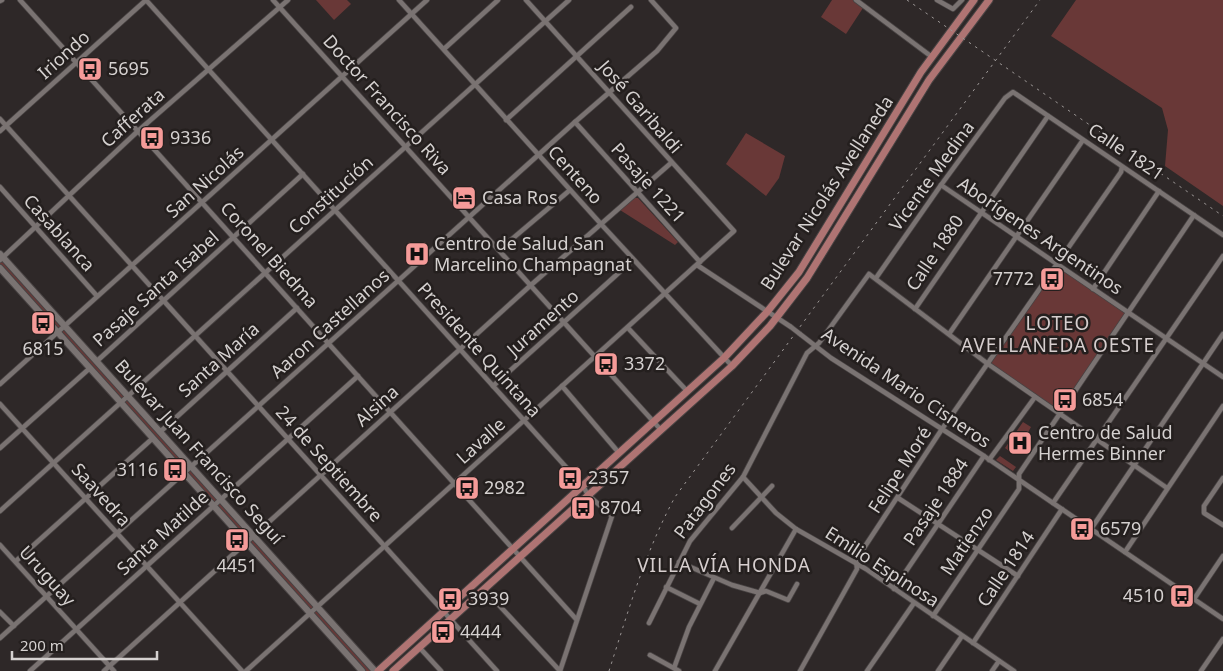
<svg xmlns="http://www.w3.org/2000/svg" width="1223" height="671" font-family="'Noto Sans',sans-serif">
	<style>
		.green { fill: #693837 }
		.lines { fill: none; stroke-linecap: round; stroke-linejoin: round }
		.minor-casing { stroke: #484343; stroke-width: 6 }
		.secondary-casing { stroke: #484343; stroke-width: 8 }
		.primary-casing { stroke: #484343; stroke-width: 9 }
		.minor { stroke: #7a7372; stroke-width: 4.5 }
		.secondary { stroke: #7a7372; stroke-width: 6 }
		.primary { stroke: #af7473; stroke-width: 7 }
		.rail { stroke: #9c9796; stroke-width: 1; stroke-dasharray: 2.5 5; stroke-linecap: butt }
		.minor-bridge-casing { stroke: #484343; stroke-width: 6; stroke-linecap: butt }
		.minor-bridge { stroke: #7a7372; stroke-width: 4.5 }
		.labels { text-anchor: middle; stroke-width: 5; stroke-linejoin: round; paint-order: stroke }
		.street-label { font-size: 18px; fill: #d5d1d0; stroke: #241f1e }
		.poi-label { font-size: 18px; fill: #d5d1d0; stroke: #241f1e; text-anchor: start }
		.neighbourhood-label { font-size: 19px; letter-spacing: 1px; fill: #d6cece; stroke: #241f1e }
	</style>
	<rect width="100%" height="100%" fill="#2e2828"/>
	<g class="green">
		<polygon points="316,0 347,0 351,4 334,20"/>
		<polygon points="832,0 853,0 863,8 846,34 821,17"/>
		<polygon points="1076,0 1223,0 1223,206 1165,166 1168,130 1162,108 1051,36"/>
		<polygon points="746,133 785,156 779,178 766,196 726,164"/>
		<polygon points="633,198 638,198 678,242 675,245 620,210"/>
		<polygon points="0,254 375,671 362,671 0,268"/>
		<polygon points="1057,264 1128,312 1059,414 988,364"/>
		<polygon points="1023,422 1031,427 1024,440 1022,439 1015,449 1017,451 1014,455 1005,448"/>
		<polygon points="1000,456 1016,467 1013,471 996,460"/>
	</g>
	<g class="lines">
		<defs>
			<g id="minor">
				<polyline points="20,0 576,619"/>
				<polyline points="146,0 583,486 588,495 612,516 560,671"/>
				<polyline points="273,0 661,430"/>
				<polyline points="399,0 601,224 732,366"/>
				<polyline points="856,0 932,57"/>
				<polyline points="937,0 953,9 962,0"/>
				<polyline points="0,1 2,0"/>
				<polyline points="444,49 498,0"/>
				<polyline points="0,119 497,671"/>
				<polyline points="506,120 631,7"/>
				<polyline points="575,122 700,262"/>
				<polyline points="0,131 146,0"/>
				<polyline points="941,185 1223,377"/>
				<polyline points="0,187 97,296"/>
				<polyline points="499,250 570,190"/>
				<polyline points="0,260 138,131 288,0"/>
				<polyline points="697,265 791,327"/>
				<polyline points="876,278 941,185 1005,98 1013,92 1223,235"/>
				<polyline points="1093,289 1159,191"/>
				<polyline points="915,309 1048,116"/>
				<polyline points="628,328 687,391"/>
				<polyline points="800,334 831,358 984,456 1223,619"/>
				<polyline points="949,334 1083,140"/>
				<polyline points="97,361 303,174"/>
				<polyline points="0,384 427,0"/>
				<polyline points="493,386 633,260"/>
				<polyline points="562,386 619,453"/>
				<polyline points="0,404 242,671"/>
				<polyline points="160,432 297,308"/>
				<polyline points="0,448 90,368"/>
				<polyline points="989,460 1035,397"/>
				<polyline points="743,477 776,513 796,529 866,569 1014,671"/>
				<polyline points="1223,478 1204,506 1204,513 1223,525"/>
				<polyline points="898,498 1018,576"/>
				<polyline points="1053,503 1223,256"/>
				<polyline points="0,511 569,0"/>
				<polyline points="732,528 772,486"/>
				<polyline points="1091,529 1223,334"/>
				<polyline points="0,545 114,671"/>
				<polyline points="1125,552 1223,406"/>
				<polyline points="16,561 153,438"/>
				<polyline points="679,562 732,585 760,593 766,591 788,600 797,584"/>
				<polyline points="666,587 700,604"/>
				<polyline points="484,589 560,671"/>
				<polyline points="894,589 984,456"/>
				<polyline points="1194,599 1223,556"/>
				<polyline points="0,612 14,626"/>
				<polyline points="933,616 1019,489 1019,474 1194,215"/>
				<polyline points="649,623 690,541 743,477 807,353 819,343 869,274 988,364 1167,488"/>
				<polyline points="0,638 575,122 657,51 676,28 651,0"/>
				<polyline points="973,643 1062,509"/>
				<polyline points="419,647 441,671"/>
				<polyline points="650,655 679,671"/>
				<polyline points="674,668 689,627 714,578"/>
				<polyline points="30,671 358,376"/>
				<polyline points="104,671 531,285 671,163"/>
				<polyline points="246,671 734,231 526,0"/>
				<polyline points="715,671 796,529"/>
				<polyline points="800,671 857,569 856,560 942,429 1121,172 1122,167"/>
				<polyline points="867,671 914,603"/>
				<polyline points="938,671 962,636"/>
				<polyline points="992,671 999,661"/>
				<polyline points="1201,671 1223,639"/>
			</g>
			<g id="secondary">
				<polyline points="0,254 375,671"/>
				<polyline points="0,268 362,671"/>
			</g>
			<g id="primary">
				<polyline points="378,671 724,358 767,312 799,272 921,72 974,0"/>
				<polyline points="393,671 732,366 770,326 807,278 929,80 989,0"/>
			</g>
		</defs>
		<use href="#minor" class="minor-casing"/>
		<use href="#secondary" class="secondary-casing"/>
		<use href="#primary" class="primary-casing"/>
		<use href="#minor" class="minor"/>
		<use href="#secondary" class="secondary"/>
		<use href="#primary" class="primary"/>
		<g class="rail">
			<polyline points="907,0 1223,216"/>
			<path d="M609,671C628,612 645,552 675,497L1040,0"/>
		</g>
		<defs>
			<polyline id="minor-bridge" points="791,327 800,334"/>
		</defs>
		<use href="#minor-bridge" class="minor-bridge-casing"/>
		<use href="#minor-bridge" class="minor-bridge"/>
	</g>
	<defs>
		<symbol id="bus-square" viewBox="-11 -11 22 22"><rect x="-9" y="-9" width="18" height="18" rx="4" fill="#f59b99" stroke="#241f1e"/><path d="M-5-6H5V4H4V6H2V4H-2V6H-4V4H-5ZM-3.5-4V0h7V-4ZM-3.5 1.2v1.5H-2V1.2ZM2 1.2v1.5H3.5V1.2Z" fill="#111"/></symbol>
		<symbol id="hotel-square" viewBox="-11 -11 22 22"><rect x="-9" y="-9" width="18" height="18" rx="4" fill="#f59b99" stroke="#241f1e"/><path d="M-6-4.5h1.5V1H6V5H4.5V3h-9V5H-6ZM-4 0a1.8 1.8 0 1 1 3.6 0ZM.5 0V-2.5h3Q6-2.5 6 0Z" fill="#111"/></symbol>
		<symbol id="hospital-square" viewBox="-11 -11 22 22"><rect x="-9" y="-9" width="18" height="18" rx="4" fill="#f59b99" stroke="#241f1e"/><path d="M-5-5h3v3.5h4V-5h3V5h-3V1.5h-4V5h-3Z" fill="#111"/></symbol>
	</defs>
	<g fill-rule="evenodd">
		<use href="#bus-square" x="76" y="55" width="28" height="28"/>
		<use href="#bus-square" x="138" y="124" width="28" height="28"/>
		<use href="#hotel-square" x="450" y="184" width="28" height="28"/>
		<use href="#hospital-square" x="403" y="240" width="28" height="28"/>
		<use href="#bus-square" x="1038" y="265" width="28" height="28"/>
		<use href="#bus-square" x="29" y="309" width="28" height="28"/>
		<use href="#bus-square" x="592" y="350" width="28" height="28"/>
		<use href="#bus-square" x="1051" y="386" width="28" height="28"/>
		<use href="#hospital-square" x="1006" y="429" width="28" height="28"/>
		<use href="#bus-square" x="161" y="456" width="28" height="28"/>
		<use href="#bus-square" x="556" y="464" width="28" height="28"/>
		<use href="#bus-square" x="453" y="474" width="28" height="28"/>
		<use href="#bus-square" x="569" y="494" width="28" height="28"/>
		<use href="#bus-square" x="1068" y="515" width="28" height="28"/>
		<use href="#bus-square" x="223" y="526" width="28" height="28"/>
		<use href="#bus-square" x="1168" y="582" width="28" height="28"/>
		<use href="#bus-square" x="436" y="585" width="28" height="28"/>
		<use href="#bus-square" x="429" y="618" width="28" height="28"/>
	</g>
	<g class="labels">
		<g class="street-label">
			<text transform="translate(64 55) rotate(-42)" y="6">Iriondo</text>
			<text transform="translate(387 105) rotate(48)" y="6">Doctor Francisco Riva</text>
			<text transform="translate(640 107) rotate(49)" y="6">José Garibaldi</text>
			<text transform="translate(133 118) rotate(-42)" y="6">Cafferata</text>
			<text transform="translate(1126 152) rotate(34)" y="6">Calle 1821</text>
			<text transform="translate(575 175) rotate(48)" y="6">Centeno</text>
			<text transform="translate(932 176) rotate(-54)" y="6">Vicente Medina</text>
			<text transform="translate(205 182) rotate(-42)" y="6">San Nicolás</text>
			<text transform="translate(648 183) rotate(48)" y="6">Pasaje 1221</text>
			<text transform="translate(827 193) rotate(-57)" y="6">Bulevar Nicolás Avellaneda</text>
			<text transform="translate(331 195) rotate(-42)" y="6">Constitución</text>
			<text transform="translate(59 233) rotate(48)" y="6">Casablanca</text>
			<text transform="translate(1040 236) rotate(34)" y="6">Aborígenes Argentinos</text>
			<text transform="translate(935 253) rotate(-56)" y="6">Calle 1880</text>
			<text transform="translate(269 255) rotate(48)" y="6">Coronel Biedma</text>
			<text transform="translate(156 289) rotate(-42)" y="6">Pasaje Santa Isabel</text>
			<text transform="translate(543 323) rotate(-42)" y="6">Juramento</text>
			<text transform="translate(330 324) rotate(-42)" y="6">Aaron Castellanos</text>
			<text transform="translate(479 350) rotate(48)" y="6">Presidente Quintana</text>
			<text transform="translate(219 360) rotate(-42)" y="6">Santa María</text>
			<text transform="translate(906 388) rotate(34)" y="6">Avenida Mario Cisneros</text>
			<text transform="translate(377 406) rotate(-42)" y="6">Alsina</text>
			<text transform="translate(481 441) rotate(-42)" y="6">Lavalle</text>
			<text transform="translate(199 452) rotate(48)" y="6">Bulevar Juan Francisco Seguí</text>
			<text transform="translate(329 464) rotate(48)" y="6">24 de Septiembre</text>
			<text transform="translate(900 470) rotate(-57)" y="6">Felipe Moré</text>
			<text transform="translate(101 495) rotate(48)" y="6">Saavedra</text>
			<text transform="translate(705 501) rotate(-53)" y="6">Patagones</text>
			<text transform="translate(936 502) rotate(-56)" y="6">Pasaje 1884</text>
			<text transform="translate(163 533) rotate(-42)" y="6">Santa Matilde</text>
			<text transform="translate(967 541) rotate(-56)" y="6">Matienzo</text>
			<text transform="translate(882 567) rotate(33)" y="6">Emilio Espinosa</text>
			<text transform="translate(1006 569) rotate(-56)" y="6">Calle 1814</text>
			<text transform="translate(47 576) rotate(48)" y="6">Uruguay</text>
		</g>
		<g class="poi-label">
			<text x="108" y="75">5695</text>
			<text x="170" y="144">9336</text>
			<text x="482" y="204">Casa Ros</text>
			<text x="434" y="250">Centro de Salud San<tspan x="434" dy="21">Marcelino Champagnat</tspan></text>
			<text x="1034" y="285" text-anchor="end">7772</text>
			<text x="43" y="355" text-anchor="middle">6815</text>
			<text x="624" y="370">3372</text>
			<text x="1082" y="406">6854</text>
			<text x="1038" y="439">Centro de Salud<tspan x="1038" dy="21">Hermes Binner</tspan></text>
			<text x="158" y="476" text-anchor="end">3116</text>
			<text x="588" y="484">2357</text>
			<text x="484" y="494">2982</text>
			<text x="600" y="514">8704</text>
			<text x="1100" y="535">6579</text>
			<text x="237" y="572" text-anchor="middle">4451</text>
			<text x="1164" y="602" text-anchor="end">4510</text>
			<text x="468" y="605">3939</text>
			<text x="460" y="638">4444</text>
		</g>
		<g class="neighbourhood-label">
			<text x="1058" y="330">LOTEO<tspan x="1058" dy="22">AVELLANEDA OESTE</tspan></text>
			<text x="724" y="572">VILLA VÍA HONDA</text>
		</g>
	</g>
	<path d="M12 651v8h145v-8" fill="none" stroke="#d5d1d0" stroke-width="2.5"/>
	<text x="20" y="651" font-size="15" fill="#d5d1d0" stroke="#241f1e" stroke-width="4" paint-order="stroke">200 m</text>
</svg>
